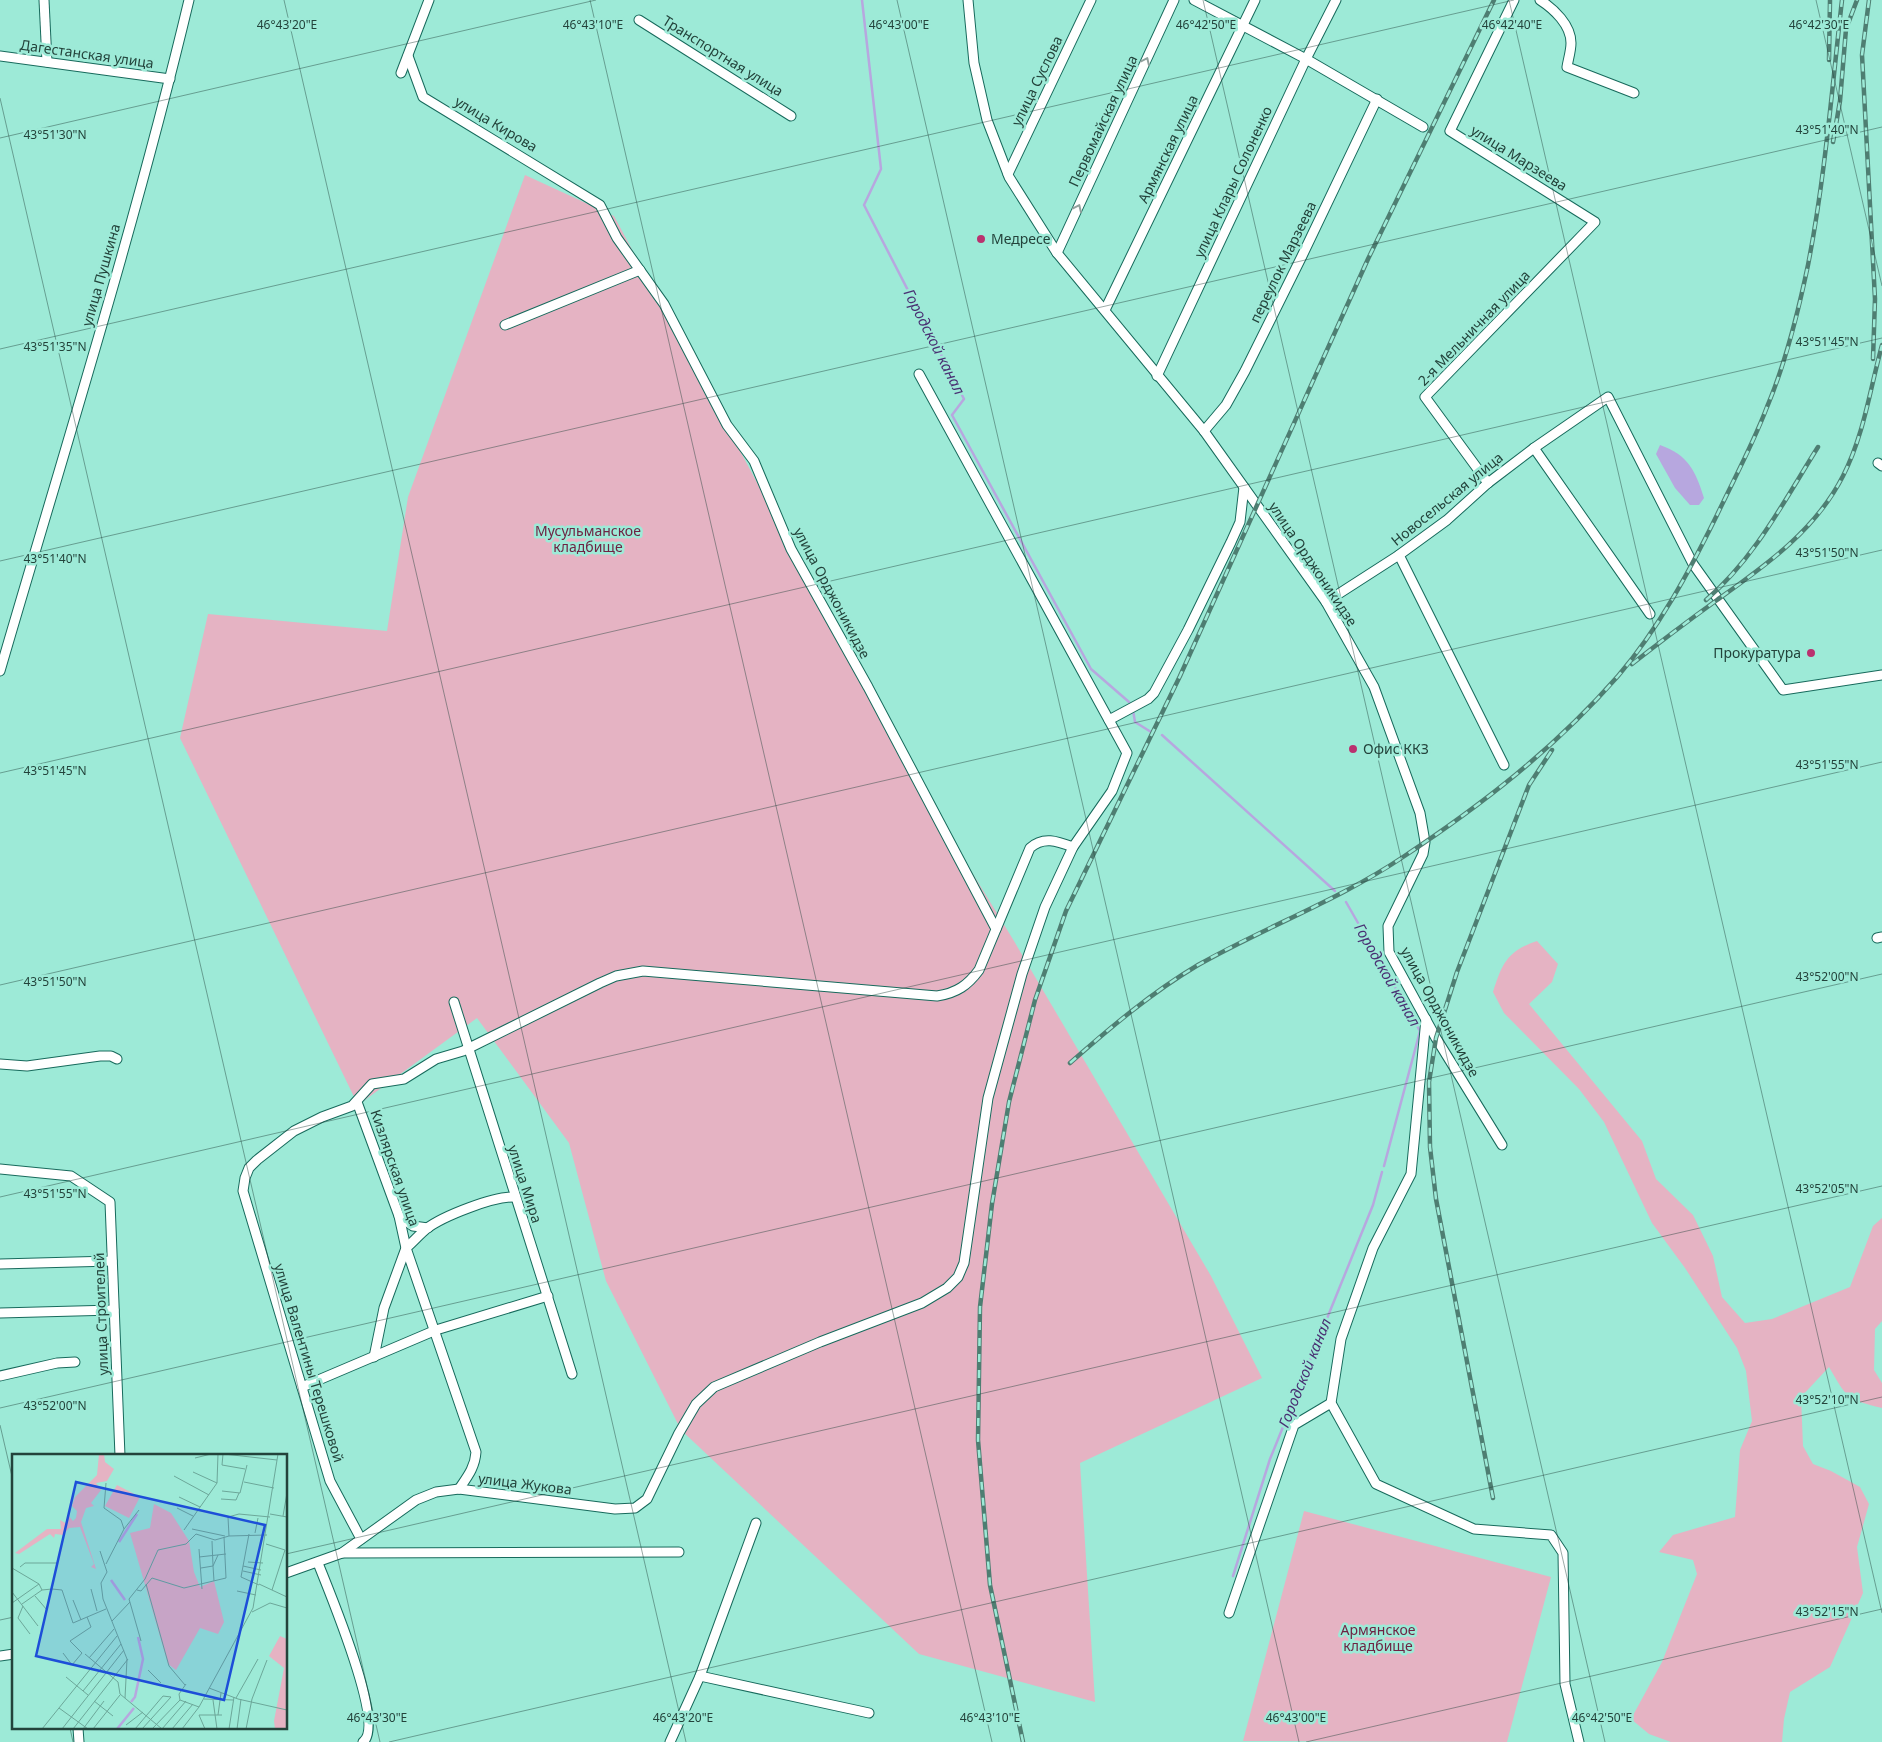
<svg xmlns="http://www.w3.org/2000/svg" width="1882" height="1742" font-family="'Noto Sans',sans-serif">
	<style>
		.green { fill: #e5b3c3 }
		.water { fill: #b7a7df }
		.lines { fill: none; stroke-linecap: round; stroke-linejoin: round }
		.stream { stroke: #b7a7df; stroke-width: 2.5 }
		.minor-casing { stroke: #176a5c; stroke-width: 11 }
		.minor { stroke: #fff; stroke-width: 9 }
		.rail-casing { stroke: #4e7e72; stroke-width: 4.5 }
		.rail { stroke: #9dead7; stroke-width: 2.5; stroke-dasharray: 8; stroke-linecap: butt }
		.oneway { stroke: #91a19d }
		.ticks { fill: none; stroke: #23433b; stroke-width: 1; stroke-opacity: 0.45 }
		.poi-dot { fill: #ba316f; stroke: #9dead7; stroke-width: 2 }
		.labels { text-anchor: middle; stroke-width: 5; stroke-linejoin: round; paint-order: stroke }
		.street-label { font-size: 14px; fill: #23433b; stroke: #9dead7 }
		.poi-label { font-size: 14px; fill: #23433b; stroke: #9dead7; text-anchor: start }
		.park-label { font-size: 14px; fill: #6e2343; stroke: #9dead7 }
		.water-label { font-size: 15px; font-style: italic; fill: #493173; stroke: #9dead7 }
		.inset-river { fill: none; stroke: #b7a7df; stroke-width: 2.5 }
		.inset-road { fill: none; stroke: #6ca799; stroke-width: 1 }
		.view { fill: #1d4ed8; fill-opacity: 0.15; stroke: #1d4ed8; stroke-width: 2.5 }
		.inset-edge { fill: none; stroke: #23433b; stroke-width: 2.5 }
		.ticks-label { font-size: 12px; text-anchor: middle; fill: #23433b; stroke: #9dead7; stroke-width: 5; stroke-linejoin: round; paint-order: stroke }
	</style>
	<rect width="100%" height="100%" fill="#9dead7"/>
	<g class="green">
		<polygon points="525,175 614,216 927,799 1014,941 1211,1276 1262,1378 1080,1463 1095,1702 919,1654 681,1430 606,1281 569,1143 477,1018 358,1105 180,738 208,614 387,631 408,497"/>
		<path d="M1537,941L1558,964L1552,982L1529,1004L1642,1141L1656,1179L1693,1215L1713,1256L1722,1297L1745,1323L1772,1319L1850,1287L1873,1226L1882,1218V1321L1875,1329L1874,1370L1882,1383V1408C1846,1399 1847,1398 1829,1367L1801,1397L1803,1446L1813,1464L1831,1471L1860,1487L1869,1504L1857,1547L1863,1593L1830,1667L1790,1692L1784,1719L1782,1742H1671L1649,1734L1631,1719L1662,1662L1697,1574L1693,1560L1659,1552L1673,1535L1735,1517L1740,1450L1752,1421L1746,1371L1737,1348L1685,1268L1652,1223L1604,1122L1579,1089L1504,1013L1493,992C1502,964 1507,951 1537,941Z"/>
		<polygon points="1304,1511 1551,1577 1507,1742 1243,1741"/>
	</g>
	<path class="water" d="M1660,445C1688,455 1695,470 1704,498L1699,505H1690L1675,488L1656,454Z"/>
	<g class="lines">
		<g class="stream">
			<polyline points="862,0 881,169 864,205 964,399 952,415 1091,669 1129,702"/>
			<polyline points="1133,710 1135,722 1151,732"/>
			<polyline points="1162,735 1335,891"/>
			<polyline points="1346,902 1420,1031 1384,1166"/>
			<polyline points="1233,1576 1270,1459 1373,1205 1382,1172"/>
		</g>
		<defs>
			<g id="minor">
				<polyline points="44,0 47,62"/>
				<polyline points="968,0 974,63 987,120 1009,177 1057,253 1204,431 1326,602 1374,687 1420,813 1425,842 1423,854 1388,926 1389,952 1436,1038 1502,1145"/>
				<polyline points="1194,0 1306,59 1423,127"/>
				<path d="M1540,0C1554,9 1571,25 1571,43C1571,51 1568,60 1567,67L1634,93"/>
				<polyline points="639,20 791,116"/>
				<polyline points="0,56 170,79"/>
				<polyline points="408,56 423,97 600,205 617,238 664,304 727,425 754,461 791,549 868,687 996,929"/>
				<polyline points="401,73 429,0"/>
				<polyline points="1008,174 1091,0"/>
				<polyline points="1057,253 1174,0"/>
				<polyline points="1105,310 1255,0"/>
				<polyline points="505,325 640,270"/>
				<polyline points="1157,376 1306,59 1336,0"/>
				<polyline points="1204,431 1226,405 1245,371 1302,256 1377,99"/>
				<polyline points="1534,448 1650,614"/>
				<polyline points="1878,463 1882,466"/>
				<polyline points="1488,483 1425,397 1595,222 1450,131 1514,0"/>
				<polyline points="1399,555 1504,765"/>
				<polyline points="1326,602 1399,555 1447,520 1488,483 1534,448 1608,397 1693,564 1783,690 1882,675"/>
				<path d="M0,671C65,448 135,226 189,0"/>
				<polyline points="1109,720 1148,699 1154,693 1188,630 1231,542 1240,522 1244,487"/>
				<polyline points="1877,938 1882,937"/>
				<polyline points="454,1002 572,1374"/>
				<polyline points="1426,1019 1411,1174 1373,1248 1341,1339 1331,1403 1376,1484 1474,1529 1551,1535 1563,1553 1565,1684 1579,1742"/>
				<polyline points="0,1064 27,1066 100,1056 111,1056 117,1059"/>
				<polyline points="357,1102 399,1216 406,1248 384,1308 374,1357"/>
				<polyline points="0,1169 71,1176 110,1202 120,1456"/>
				<polyline points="399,1216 413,1226 428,1228"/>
				<polyline points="0,1264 112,1261"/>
				<polyline points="0,1313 114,1310"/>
				<polyline points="0,1376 57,1363 75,1362"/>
				<polyline points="302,1387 436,1330 548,1296"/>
				<path d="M459,1489C468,1476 475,1467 476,1452L406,1248C413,1242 419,1235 426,1229C443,1216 494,1196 515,1197"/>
				<path d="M361,1539L330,1481L243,1191L245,1178L249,1168L257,1160L294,1131L322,1117L352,1106L372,1084L404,1079L436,1059L463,1051L600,983L616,976L643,971L937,996C957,993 968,985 979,970L1030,848C1043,836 1057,841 1073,847"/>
				<polyline points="342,1553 679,1552"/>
				<path d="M318,1563C328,1589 386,1725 363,1742"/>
				<polyline points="286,1573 342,1553 416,1500 436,1492 459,1489 615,1509 635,1508 647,1499 679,1433 696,1404 714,1387 820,1342 922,1303 947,1288 958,1277 964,1263 988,1098 1022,974 1045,907 1073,847 1112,791 1127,753 919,374"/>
				<polyline points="1229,1613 1294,1425 1331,1403"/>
				<polyline points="0,1656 14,1654"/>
				<polyline points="700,1676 869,1713"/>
				<polyline points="78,1728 79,1742"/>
				<polyline points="670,1742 700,1676 756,1523"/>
			</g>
		</defs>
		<use href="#minor" class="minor-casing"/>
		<use href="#minor" class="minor"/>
		<defs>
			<g id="rail">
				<polyline points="1869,0 1862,55 1875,299 1873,359"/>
				<polyline points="1829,60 1830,0"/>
				<polyline points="1833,142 1840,101 1846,29 1857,0"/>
				<path d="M1706,600C1755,558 1784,501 1818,447"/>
				<path d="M1632,664C1660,642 1688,621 1717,600C1766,565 1815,531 1843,476C1864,435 1870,389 1882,345"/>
				<path d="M1070,1063C1111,1027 1151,993 1198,965C1265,927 1339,900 1403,857C1483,804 1554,749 1618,676C1659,628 1689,572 1717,515C1734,479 1753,444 1767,407C1786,362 1798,313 1808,265C1825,178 1832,88 1842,0"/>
				<polyline points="1493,1498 1436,1199 1430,1147 1429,1082 1436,1038 1457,972 1529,785 1552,750"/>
				<polyline points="1023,1742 990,1585 978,1440 980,1307 992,1204 1009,1102 1035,1000 1066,911 1180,676 1368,259 1494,0"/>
			</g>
		</defs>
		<use href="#rail" class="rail-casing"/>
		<use href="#rail" class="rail"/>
	</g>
	<defs><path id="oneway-chevron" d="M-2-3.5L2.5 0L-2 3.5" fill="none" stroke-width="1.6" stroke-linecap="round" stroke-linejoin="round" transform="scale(1.25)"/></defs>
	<g class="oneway">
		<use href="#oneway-chevron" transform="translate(1146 61) rotate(-65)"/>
		<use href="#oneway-chevron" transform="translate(1078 208) rotate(-65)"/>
	</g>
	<path class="ticks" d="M284,0L686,1742M590,0L992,1742M897,0L1299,1742M1203,0L1605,1742M1509,0L1882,1613M1816,0L1882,286M0,98L380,1742M0,138L596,0M0,349L1514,0M0,561L1882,127M0,773L1882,338M0,985L1882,550M0,1197L1882,762M0,1408L1882,974M0,1425L14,1485M286,1554L1882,1186M0,1620L14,1617M70,1728L73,1742M389,1742L1882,1397M1306,1742L1882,1609"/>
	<g class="poi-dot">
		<circle cx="981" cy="239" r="5"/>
		<circle cx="1811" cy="653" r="5"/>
		<circle cx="1353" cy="749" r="5"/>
	</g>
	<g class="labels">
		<g class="street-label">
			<text transform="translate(87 54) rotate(8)" y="5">Дагестанская улица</text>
			<text transform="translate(723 56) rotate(32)" y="5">Транспортная улица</text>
			<text transform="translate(1037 81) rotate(-64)" y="5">улица Суслова</text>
			<text transform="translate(1103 121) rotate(-65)" y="5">Первомайская улица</text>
			<text transform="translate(496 124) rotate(31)" y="5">улица Кирова</text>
			<text transform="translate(1168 149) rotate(-64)" y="5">Армянская улица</text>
			<text transform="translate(1519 158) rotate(32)" y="5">улица Марзеева</text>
			<text transform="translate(1233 182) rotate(-65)" y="5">улица Клары Солоненко</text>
			<text transform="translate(1283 262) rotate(-64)" y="5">переулок Марзеева</text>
			<text transform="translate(101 275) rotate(-74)" y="5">улица Пушкина</text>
			<text transform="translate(1474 328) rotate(-46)" y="5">2-я Мельничная улица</text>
			<text transform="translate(1447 499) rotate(-39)" y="5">Новосельская улица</text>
			<text transform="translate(1313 564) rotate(56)" y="5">улица Орджоникидзе</text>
			<text transform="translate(832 593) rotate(62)" y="5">улица Орджоникидзе</text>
			<text transform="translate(1440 1012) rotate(61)" y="5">улица Орджоникидзе</text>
			<text transform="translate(395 1168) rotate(71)" y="5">Кизлярская улица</text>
			<text transform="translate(525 1184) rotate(72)" y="5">улица Мира</text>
			<text transform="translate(101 1314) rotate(-92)" y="5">улица Строителей</text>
			<text transform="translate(309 1363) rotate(73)" y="5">улица Валентины Терешковой</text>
			<text transform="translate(525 1484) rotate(7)" y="5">улица Жукова</text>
		</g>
		<g class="poi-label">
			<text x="991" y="244">Медресе</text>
			<text x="1801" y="658" text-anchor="end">Прокуратура</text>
			<text x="1363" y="754">Офис ККЗ</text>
		</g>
		<g class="park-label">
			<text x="588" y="536">Мусульманское<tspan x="588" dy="16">кладбище</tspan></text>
			<text x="1378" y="1635">Армянское<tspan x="1378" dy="16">кладбище</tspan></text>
		</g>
		<g class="water-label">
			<text transform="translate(934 342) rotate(63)" y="5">Городской канал</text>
			<text transform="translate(1387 975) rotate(60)" y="5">Городской канал</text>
			<text transform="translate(1305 1373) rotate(-68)" y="5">Городской канал</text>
		</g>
	</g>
	<g transform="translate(12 1454)">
		<rect width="275" height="275" fill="#9dead7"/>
		<path d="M87,0H92L93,8L102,15L95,27L84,29L89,36L79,49L82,52L74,54L69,68L84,115L79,113L82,110L68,73L57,74L51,81L43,80L42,84L38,80L7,100L3,99L35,75H49L48,66L55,70L56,61L61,67L64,64L65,57L60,52L63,43L85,21ZM105,31L128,43L117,64L93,52ZM142,50L159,59L177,87L182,118L188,133L202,127L212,168L206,180L188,174L164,216L156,210L118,79L138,74ZM268,182L275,185V275H263L262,267L272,214L257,202Z" fill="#e5b3c3"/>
		<path class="inset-river" d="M107,88L125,60M99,126L113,146M119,248L123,243L131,205L126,183M105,275L122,254"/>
		<path class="inset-road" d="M211,0L210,11L233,15M212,0L265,6M183,4L199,0M181,18L205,29M162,22L197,41M232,28L262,34M210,37L228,39L235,11M167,43L188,53M209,45L224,46L227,39M165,54L181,62M258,60L275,63M271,62L275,39M112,75L127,56M180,75L213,82M172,76L205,29L206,0M243,79L246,64M237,80L229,123L247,131M217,82L216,63L227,60L258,63M254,90L273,96L260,136M187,95L190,135M88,97L95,118L89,129L91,145L115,205L113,244M187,103L214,100M236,108L251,109M94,110L112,75L109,66L92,54L94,29M231,112L249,116M8,113L13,109H46M0,114L27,130L30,136M189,114L201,112L200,87M231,117L249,121M202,127L201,112L206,101M134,130L157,212L173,231M247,130L275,143M79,135L85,157M125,136L129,137L140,124L172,134L214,124L212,83M225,137L244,141M0,138L26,172M23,142L35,156M61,146L69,166M0,149L27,130M10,150L30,136L40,135L50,136L61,169L94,155M11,152L6,164L18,180M240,158L258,149L275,154M100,167L118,148M129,187L117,145L133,125L146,96L174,90L184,80L203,86L217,82L255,81M51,199L60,211L70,199L58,187L79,173L75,163M73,200L106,228L108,240L150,275M77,204L102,175M136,216L149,229M54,223L76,241M197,234L226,245L275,256M71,237L109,190M224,244L246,205M192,245L221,246M168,246L187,253M168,246L167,240L174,230M201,246L205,275M82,247L101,262M47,254L76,275M187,261H210M187,261L193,275M206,261L209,239M114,271L131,258M30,275L105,182M50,275L112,196M61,275L116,205M71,275L92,247M81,275L108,241M123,275L151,242L159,243M130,275L159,243M140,275L168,246M150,275L174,247M160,275L181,250M170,275L187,253L241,154L266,0M217,275L222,243M225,275L229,245M234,275L240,245L255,206"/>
		<path class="view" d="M64,28L253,71L212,246L24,202Z"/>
		<rect width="275" height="275" class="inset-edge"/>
	</g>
	<g class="ticks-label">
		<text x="287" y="29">46°43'20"E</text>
		<text x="593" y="29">46°43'10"E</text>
		<text x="899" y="29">46°43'00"E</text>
		<text x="1206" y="29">46°42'50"E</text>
		<text x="1512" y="29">46°42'40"E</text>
		<text x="1819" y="29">46°42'30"E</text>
		<text x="1827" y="134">43°51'40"N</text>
		<text x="55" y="139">43°51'30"N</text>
		<text x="1827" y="346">43°51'45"N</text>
		<text x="55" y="351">43°51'35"N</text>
		<text x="1827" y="557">43°51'50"N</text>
		<text x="55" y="563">43°51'40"N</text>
		<text x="1827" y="769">43°51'55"N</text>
		<text x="55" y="775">43°51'45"N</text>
		<text x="1827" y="981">43°52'00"N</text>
		<text x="55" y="986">43°51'50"N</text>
		<text x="1827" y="1193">43°52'05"N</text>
		<text x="55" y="1198">43°51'55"N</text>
		<text x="1827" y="1404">43°52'10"N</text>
		<text x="55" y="1410">43°52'00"N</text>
		<text x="1827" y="1616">43°52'15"N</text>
		<text x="377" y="1722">46°43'30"E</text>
		<text x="683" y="1722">46°43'20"E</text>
		<text x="990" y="1722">46°43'10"E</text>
		<text x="1296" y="1722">46°43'00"E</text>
		<text x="1602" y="1722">46°42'50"E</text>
	</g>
</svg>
